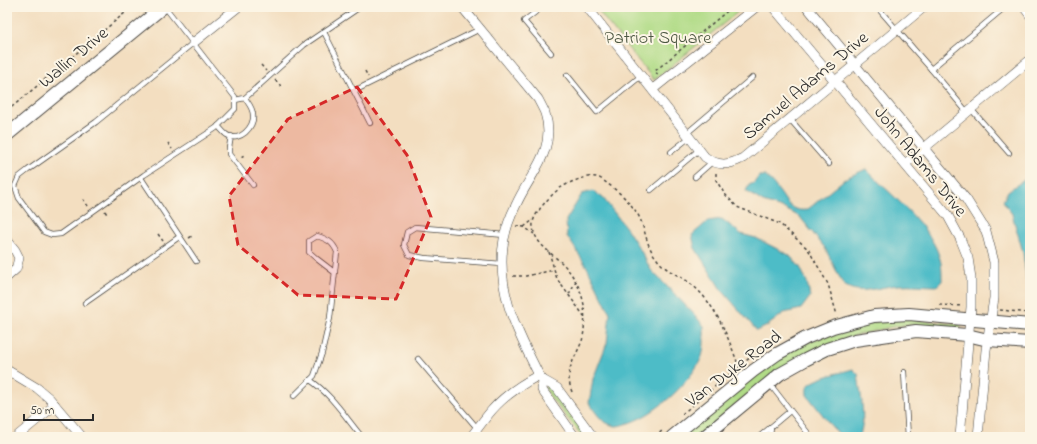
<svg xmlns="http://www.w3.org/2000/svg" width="1037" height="444" font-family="'Indie Flower',sans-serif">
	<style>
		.green { fill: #b0db86; stroke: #6e8358 }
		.water { fill: #4ebcc7; stroke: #3c7479 }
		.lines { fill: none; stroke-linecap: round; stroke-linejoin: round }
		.lane-casing { stroke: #494641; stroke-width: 6 }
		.street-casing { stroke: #494641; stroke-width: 10 }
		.secondary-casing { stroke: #494641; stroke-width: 14 }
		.path { stroke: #494641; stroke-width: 1.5; stroke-dasharray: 3 3; stroke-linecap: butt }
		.lane { stroke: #fff; stroke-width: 4.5 }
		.street { stroke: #fff; stroke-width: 9 }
		.secondary { stroke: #fff; stroke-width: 12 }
		.marked { fill: #d62828; fill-opacity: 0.2; stroke: #d62828; stroke-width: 3; stroke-dasharray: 8 5; stroke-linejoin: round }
		.labels { text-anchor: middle; stroke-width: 4; stroke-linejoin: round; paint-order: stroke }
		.park-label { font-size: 18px; fill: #4c5742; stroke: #fcf5e5 }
		.street-label { font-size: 18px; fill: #2b2b2b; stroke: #fcf5e5 }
	</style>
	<rect width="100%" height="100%" fill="#fcf5e5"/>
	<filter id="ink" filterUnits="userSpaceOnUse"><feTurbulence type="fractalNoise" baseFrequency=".025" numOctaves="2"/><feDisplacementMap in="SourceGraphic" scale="8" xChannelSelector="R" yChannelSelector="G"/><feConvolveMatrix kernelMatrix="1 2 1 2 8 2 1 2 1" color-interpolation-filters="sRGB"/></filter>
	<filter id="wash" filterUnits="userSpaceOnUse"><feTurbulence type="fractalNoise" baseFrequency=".012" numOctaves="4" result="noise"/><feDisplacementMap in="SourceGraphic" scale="16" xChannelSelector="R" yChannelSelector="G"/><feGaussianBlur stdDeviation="0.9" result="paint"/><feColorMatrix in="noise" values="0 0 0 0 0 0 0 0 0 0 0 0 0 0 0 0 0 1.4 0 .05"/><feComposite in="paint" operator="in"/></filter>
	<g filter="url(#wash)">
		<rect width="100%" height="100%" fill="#f3dec0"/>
		<g class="green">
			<polygon points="595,7 744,7 654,80"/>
			<polygon points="898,318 962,325 962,326 960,328 913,325 904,325 887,328 854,336 760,384 697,437 679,437 763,368 791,349 850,326"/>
			<polygon points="546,385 551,389 588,437 583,437 550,397 545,388"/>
		</g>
		<g class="water">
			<path d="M866,169C890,195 934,227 941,263C942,269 942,275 942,281L937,286C924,286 911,284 899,285C881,286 858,297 843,284L825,248L800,217L785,209L763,202L746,191L749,185L754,183L759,176H765C770,180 774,184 778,190C787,201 789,212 807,210L846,178Z"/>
			<polygon points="1030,176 1030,287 1027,285 1023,252 1012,214 1003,201 1008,191"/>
			<path d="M593,191L603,198L627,229L641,251L651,270L694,314L704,326C704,336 705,350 701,359C688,385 653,417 625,424C622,425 618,426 616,426C602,424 596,413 589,403L593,379L607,343L610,313L587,267L567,236L566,220L582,194Z"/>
			<polygon points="722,219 741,234 756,238 789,255 800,267 807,282 810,297 801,309 784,313 767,326 757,331 720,288 695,248 692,235 708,221"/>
			<path d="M853,369L858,374C860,392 867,419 859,437H842L832,427L807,395C807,392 806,389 808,386C814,378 843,372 853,369Z"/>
		</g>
	</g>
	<g filter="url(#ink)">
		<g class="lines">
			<defs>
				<g id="lane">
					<polyline points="165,7 235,97 235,109 216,128 144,175 61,234 52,235 44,232 19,198 15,186 19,177 28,170 96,122 193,43"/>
					<polyline points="542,7 524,21 551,53"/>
					<polyline points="877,7 931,69 1005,7"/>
					<polyline points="324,32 370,123"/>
					<polyline points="931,69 967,112"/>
					<polyline points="567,75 597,112 642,75"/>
					<polyline points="354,91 480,29"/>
					<polyline points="245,98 304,45 360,7"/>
					<polyline points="971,109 1009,153"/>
					<polyline points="789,118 829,164"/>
					<path d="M218,126C221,129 224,133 227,135C239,143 255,127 253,115C253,108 248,103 245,98L235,100"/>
					<polyline points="687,133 753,77"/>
					<polyline points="231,136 229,148 229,154 253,185"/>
					<polyline points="671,152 690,137"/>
					<polyline points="695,177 712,162"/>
					<polyline points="141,178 196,261"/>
					<polyline points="651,190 700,149"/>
					<polyline points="502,264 424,258 409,255 404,245 407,232 415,227 505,235"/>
					<polyline points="85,303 179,237"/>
					<polyline points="418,359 478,429"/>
					<polyline points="904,372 908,437"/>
					<path d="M310,380C331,394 346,418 362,437"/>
					<polyline points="769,383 811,437"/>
					<path d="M294,396L314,376L322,353L330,318L337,252C333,242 327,239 317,236L309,241V252L317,259L334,272"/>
					<polyline points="416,436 417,437"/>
					<polyline points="759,437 790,411"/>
					<polyline points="770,437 771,427"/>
				</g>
				<g id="street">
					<path d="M462,7L538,99C540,103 543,108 545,113C557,151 530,173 516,205C511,215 506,228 504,239C495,290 517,331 539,375L543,380L557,388L593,437"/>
					<path d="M587,7L705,157C719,167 729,165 743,158L924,7"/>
					<polyline points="773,7 948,216 960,238 968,258 971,278 971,307 960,437"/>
					<polyline points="807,7 966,199 986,231 994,262 994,298 986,350 978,437"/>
					<polyline points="1024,7 1030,15"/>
					<polyline points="193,43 238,7"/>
					<polyline points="653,89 756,7"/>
					<polyline points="905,164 1030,60"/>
					<polyline points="7,240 15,250 19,258 16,269 7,277"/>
					<polyline points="7,370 37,388 49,398 82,437"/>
					<polyline points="543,380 542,390 575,437"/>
					<polyline points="16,437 55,405"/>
					<path d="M471,437C478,428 485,418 492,410C505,395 522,384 539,375"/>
				</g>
				<g id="secondary">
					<polyline points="7,135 163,7"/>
					<polyline points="672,437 753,371 777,354 806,338 833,327 874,316 909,314 1030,325"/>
					<polyline points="704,437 780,374 805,360 827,349 855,340 916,331 967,335 988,340 1030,343"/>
				</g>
			</defs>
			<use href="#lane" class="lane-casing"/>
			<use href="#street" class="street-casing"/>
			<use href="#secondary" class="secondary-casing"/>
			<g class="path">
				<polyline points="261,65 266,71"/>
				<polyline points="365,71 368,77"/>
				<polyline points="658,75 655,71 732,7"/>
				<polyline points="275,80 281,86"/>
				<polyline points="7,111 132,7"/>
				<polyline points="168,143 172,149"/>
				<polyline points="241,157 246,154"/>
				<polyline points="716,173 716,180 724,193 737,207 780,224 808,249 828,284 837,315"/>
				<polyline points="83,199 88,206"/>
				<polyline points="105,211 108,216"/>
				<polyline points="516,226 524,227 534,234"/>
				<polyline points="524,227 533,220"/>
				<polyline points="158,234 163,241"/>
				<polyline points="189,238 194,235"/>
				<polyline points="549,252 557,279 584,316"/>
				<polyline points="513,276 526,276 554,270"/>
				<polyline points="569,294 576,281"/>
				<polyline points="939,305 963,306"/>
				<polyline points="1000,310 1030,313"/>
				<path d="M572,392C564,370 574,361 582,341C585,330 585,315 584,305C581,289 574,276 564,265C552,253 531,242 533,222C535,212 551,195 559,189C567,183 590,173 599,178C601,178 602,180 604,181C618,191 634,204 641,221C646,234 647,247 657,259C665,271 680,275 691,284C716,304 728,337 739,367"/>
				<polyline points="682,414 753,355 769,346"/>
				<polyline points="655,437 663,430"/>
			</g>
			<use href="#lane" class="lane"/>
			<use href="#street" class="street"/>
			<use href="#secondary" class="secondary"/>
		</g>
	</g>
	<path class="marked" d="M357,87L407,155L431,217L396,299L298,295L238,245L229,196L288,119Z"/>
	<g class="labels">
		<g class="park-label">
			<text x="658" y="43">Patriot Square</text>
		</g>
		<g class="street-label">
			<text transform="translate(73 57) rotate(-40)" y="6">Wallin Drive</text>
			<text transform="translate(805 85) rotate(-40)" y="6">Samuel Adams Drive</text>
			<text transform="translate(921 161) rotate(51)" y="6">John Adams Drive</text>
			<text transform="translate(733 368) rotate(-37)" y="6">Van Dyke Road</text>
		</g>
	</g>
	<rect width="1037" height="444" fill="none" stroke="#fcf5e5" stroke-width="24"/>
	<path d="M24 414v6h69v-6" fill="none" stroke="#2b2b2b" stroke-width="2"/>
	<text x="30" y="414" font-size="12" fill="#2b2b2b" stroke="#fcf5e5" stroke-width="3" paint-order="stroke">50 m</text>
</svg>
